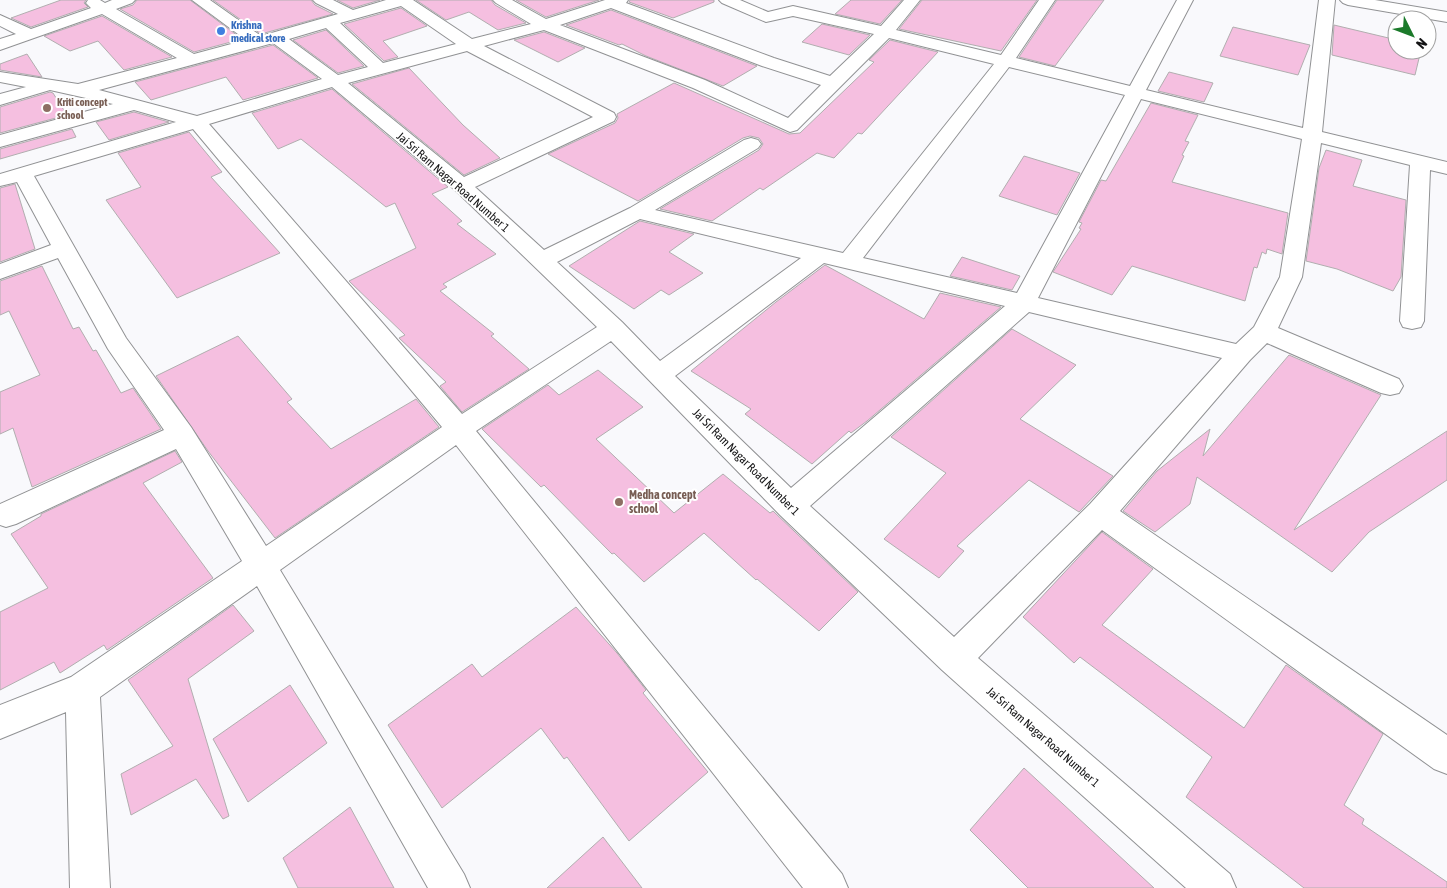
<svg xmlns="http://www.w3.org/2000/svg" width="1447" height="888" font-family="'Asap Condensed',sans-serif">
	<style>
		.building { fill: #f5bfe0; stroke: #b1aeaf }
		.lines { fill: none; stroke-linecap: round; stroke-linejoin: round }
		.street-casing { stroke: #919294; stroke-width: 2 }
		.street { fill: #fff; fill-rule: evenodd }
		.shop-dot { fill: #3f7fe0; stroke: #fff; stroke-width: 2 }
		.education-dot { fill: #8d6e63; stroke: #fff; stroke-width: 2 }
		.labels { text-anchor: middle; stroke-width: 4; stroke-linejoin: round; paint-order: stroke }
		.far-shop-label { font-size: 11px; font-weight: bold; fill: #366cbe; stroke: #fff; text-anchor: start }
		.far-education-label { font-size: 11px; font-weight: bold; fill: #785e54; stroke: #fff; text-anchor: start }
		.street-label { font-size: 12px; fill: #141415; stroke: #fff }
		.education-label { font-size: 12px; font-weight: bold; fill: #785e54; stroke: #fff; text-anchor: start }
	</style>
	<rect width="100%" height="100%" fill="#f9f9fc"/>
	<g class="building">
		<polygon points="61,0 86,0 84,3 88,7 31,27 11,18"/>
		<polygon points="137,0 190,0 242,39 194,52 120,9 133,5"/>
		<polygon points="213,0 311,0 315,5 333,14 261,34"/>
		<polygon points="337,0 380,0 353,8"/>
		<polygon points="416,0 491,0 495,5 526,23 498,30 469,12 446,20"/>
		<polygon points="516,0 599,0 546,17"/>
		<polygon points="630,0 714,0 714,2 673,18 629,2"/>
		<polygon points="851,0 902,0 880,24 835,14"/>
		<polygon points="922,0 1037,0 1001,51 899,29"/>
		<polygon points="1057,0 1104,0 1055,66 1019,57"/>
		<polygon points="401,8 427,26 383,41 398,57 384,61 344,24"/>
		<polygon points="611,10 757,66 723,86 646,56 622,44 619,45 566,25"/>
		<polygon points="102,16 172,57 124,70 98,41 70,51 44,36"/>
		<polygon points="822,24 870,35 849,55 802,42"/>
		<polygon points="1334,25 1397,40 1397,50 1421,50 1415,75 1332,55"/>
		<polygon points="1233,27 1310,45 1298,75 1220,56"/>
		<polygon points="326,30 364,66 338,73 293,40"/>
		<polygon points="544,32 585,48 558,62 514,40"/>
		<polygon points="890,40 938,52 862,134 858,133 834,158 817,153 763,190 760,188 712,221 660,209 759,150 763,144 759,138 750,136 743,138 638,201 548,154 615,123 618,118 617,114 674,83 789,134 800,133 874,62 869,60"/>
		<polygon points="273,45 318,78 243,100 226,77 151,100 135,82"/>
		<polygon points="27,54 42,77 0,70 0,64"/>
		<polygon points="409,68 463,125 500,158 464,175 352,84"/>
		<polygon points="1169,72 1213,83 1204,102 1158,91"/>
		<polygon points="332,89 448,187 432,194 462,221 457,224 496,254 443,284 447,287 440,291 494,334 491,336 529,369 462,412 440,386 446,382 399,338 405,335 349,281 416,248 395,203 386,207 301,139 278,149 252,113"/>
		<polygon points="50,92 53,93 67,115 0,133 0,107"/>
		<polygon points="1151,103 1198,115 1185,141 1189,142 1182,155 1184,156 1172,182 1288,213 1282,254 1267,249 1266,254 1262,252 1257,268 1254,267 1245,301 1132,266 1112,295 1053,272 1081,229 1079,228 1082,223 1079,222 1101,180 1106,181"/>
		<polygon points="134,112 169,122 109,140 96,122"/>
		<polygon points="72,129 76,137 0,159 0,149"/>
		<polygon points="189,132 222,172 211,177 280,253 177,298 106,200 141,187 118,153"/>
		<polygon points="1326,150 1362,160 1353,186 1406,200 1401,277 1393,291 1337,269 1306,261 1319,168"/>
		<polygon points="1024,156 1080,173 1057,215 999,196"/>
		<polygon points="15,184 35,249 0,262 0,188"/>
		<polygon points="640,221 694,234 669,252 703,273 669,295 661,290 634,309 569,266"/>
		<polygon points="962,257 1020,276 1012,290 950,276"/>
		<polygon points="825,265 924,319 940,293 1001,307 867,421 851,433 849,431 812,464 745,414 751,409 691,371 776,302"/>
		<polygon points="42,266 73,329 79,327 93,351 96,350 121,393 133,388 161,429 32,487 13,428 0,434 0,392 40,375 9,311 0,315 0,281"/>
		<polygon points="1012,329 1076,365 1020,419 1113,476 1079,512 1029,480 957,546 964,551 939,578 884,539 946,473 891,437"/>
		<polygon points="238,336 292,399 287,402 331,449 416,399 439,427 275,538 208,451 156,376"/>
		<polygon points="1289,355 1381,395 1294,530 1447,431 1447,480 1369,532 1332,572 1197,477 1190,504 1155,532 1123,511 1157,471 1210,429 1203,456"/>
		<polygon points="598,370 643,407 596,439 674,513 723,474 770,513 773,511 858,592 819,631 757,579 756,580 704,533 644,582 614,553 612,554 544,485 541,487 482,429 548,385 559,395"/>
		<polygon points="175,451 182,462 143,483 213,578 107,650 104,645 60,673 54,662 0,690 0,612 48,588 11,534 41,516 41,514"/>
		<polygon points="1102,532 1153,569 1102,625 1244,728 1286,665 1383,734 1344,805 1364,819 1362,824 1447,882 1447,888 1304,888 1186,797 1212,757 1080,657 1074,663 1023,617"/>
		<polygon points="233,605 254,631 188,679 229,816 223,819 196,779 131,815 121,774 173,746 128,680"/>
		<polygon points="576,607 617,653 646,690 643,693 708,772 629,841 567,757 564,759 541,728 442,808 388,725 472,664 482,677"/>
		<polygon points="290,685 327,743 248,802 213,739"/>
		<polygon points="1024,768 1154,888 1028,888 970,830"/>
		<polygon points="350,807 394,888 298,888 283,858"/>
		<polygon points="603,837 642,888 547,888"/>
	</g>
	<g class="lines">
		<defs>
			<g id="street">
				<path d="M88,0H100L105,3L112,0H135L132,3L116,9L194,54L246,40L192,0H210L261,36L338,14L316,3L313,0H333L353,10L386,0H413L472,39L531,24L496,3L493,0H512L546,19L605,0H628L626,3L774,58L830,76L874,34L793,16L766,22L722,3L719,0H740L768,12L793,6L881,26L904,0H920L896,30L1001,55L1039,0H1055L1016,58L1130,86L1177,0H1193L1146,90L1303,128L1319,0H1335L1322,132L1447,162V174L1430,170L1424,321L1421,327L1412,329L1403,327L1400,321L1410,165L1321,143L1302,277L1278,328L1399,379L1403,386L1399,393L1390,395L1381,393L1267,343L1250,360L1120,511L1447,735V774L1434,769L1102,530L978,658L1230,874L1236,888H1186L942,670L780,515L611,341L476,431L842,874L848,888H803L456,445L280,570L464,874L470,888H428L257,586L100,697L110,888H70L66,712L0,739V705L71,677L242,561L176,449L16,524L6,527L0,525V504L164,430L108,349L58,258L0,279V264L51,245L17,182L0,186V174L176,122L134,110L0,147V135L113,104L50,90L0,105V94L26,87L0,82V72L78,84L177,58L102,14L0,50V39L16,34L0,26V15L31,29L91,8L86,3ZM401,6L456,44L383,63L340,23ZM611,8L762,66L821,85L788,118L705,80L560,25ZM326,28L368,67L338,75L289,39ZM544,30L693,88L790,132L797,130L889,38L994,64L843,253L655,210L758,148L761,144L758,140L751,138L744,140L630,208L544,250L475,187L614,121L616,117L614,113L484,46ZM273,43L322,79L197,116L99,90ZM467,51L593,117L464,177L348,83ZM1009,67L1125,95L1017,293L863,258ZM332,87L455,190L597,327L462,414L209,124ZM1141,99L1302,139L1280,277L1254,327L1236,344L1038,298ZM193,129L442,427L266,546L191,427L126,338L34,176ZM640,219L801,258L660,361L622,322L557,262ZM824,263L1005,306L791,488L675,376ZM1029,312L1222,358L1090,504L954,637L810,506Z"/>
				<polygon points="1340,0 1375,0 1447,12 1447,22 1348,5 1343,3"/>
			</g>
		</defs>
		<use href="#street" class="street-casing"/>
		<use href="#street" class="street"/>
	</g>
	<circle class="shop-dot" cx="221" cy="31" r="5"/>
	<g class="education-dot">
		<circle cx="47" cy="108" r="5"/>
		<circle cx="619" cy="502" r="5"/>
	</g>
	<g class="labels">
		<g class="far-shop-label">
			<text x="231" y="29">Krishna<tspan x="231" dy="13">medical store</tspan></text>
		</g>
		<g class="far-education-label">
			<text x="57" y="106">Kriti concept<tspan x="57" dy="13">school</tspan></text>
		</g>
		<g class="street-label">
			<text transform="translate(453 182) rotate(41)" y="4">Jai Sri Ram Nagar Road Number 1</text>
			<text transform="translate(746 462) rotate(45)" y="4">Jai Sri Ram Nagar Road Number 1</text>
			<text transform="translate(1043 737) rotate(41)" y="4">Jai Sri Ram Nagar Road Number 1</text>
		</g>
		<g class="education-label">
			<text x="629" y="499">Medha concept<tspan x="629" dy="14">school</tspan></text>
		</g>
	</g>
	<g transform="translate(1412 35) rotate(132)"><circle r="24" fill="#ffffff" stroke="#a1a1a1"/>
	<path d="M0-4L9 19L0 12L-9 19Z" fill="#1b7a2a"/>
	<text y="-8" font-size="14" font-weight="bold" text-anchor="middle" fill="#141415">N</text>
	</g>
</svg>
